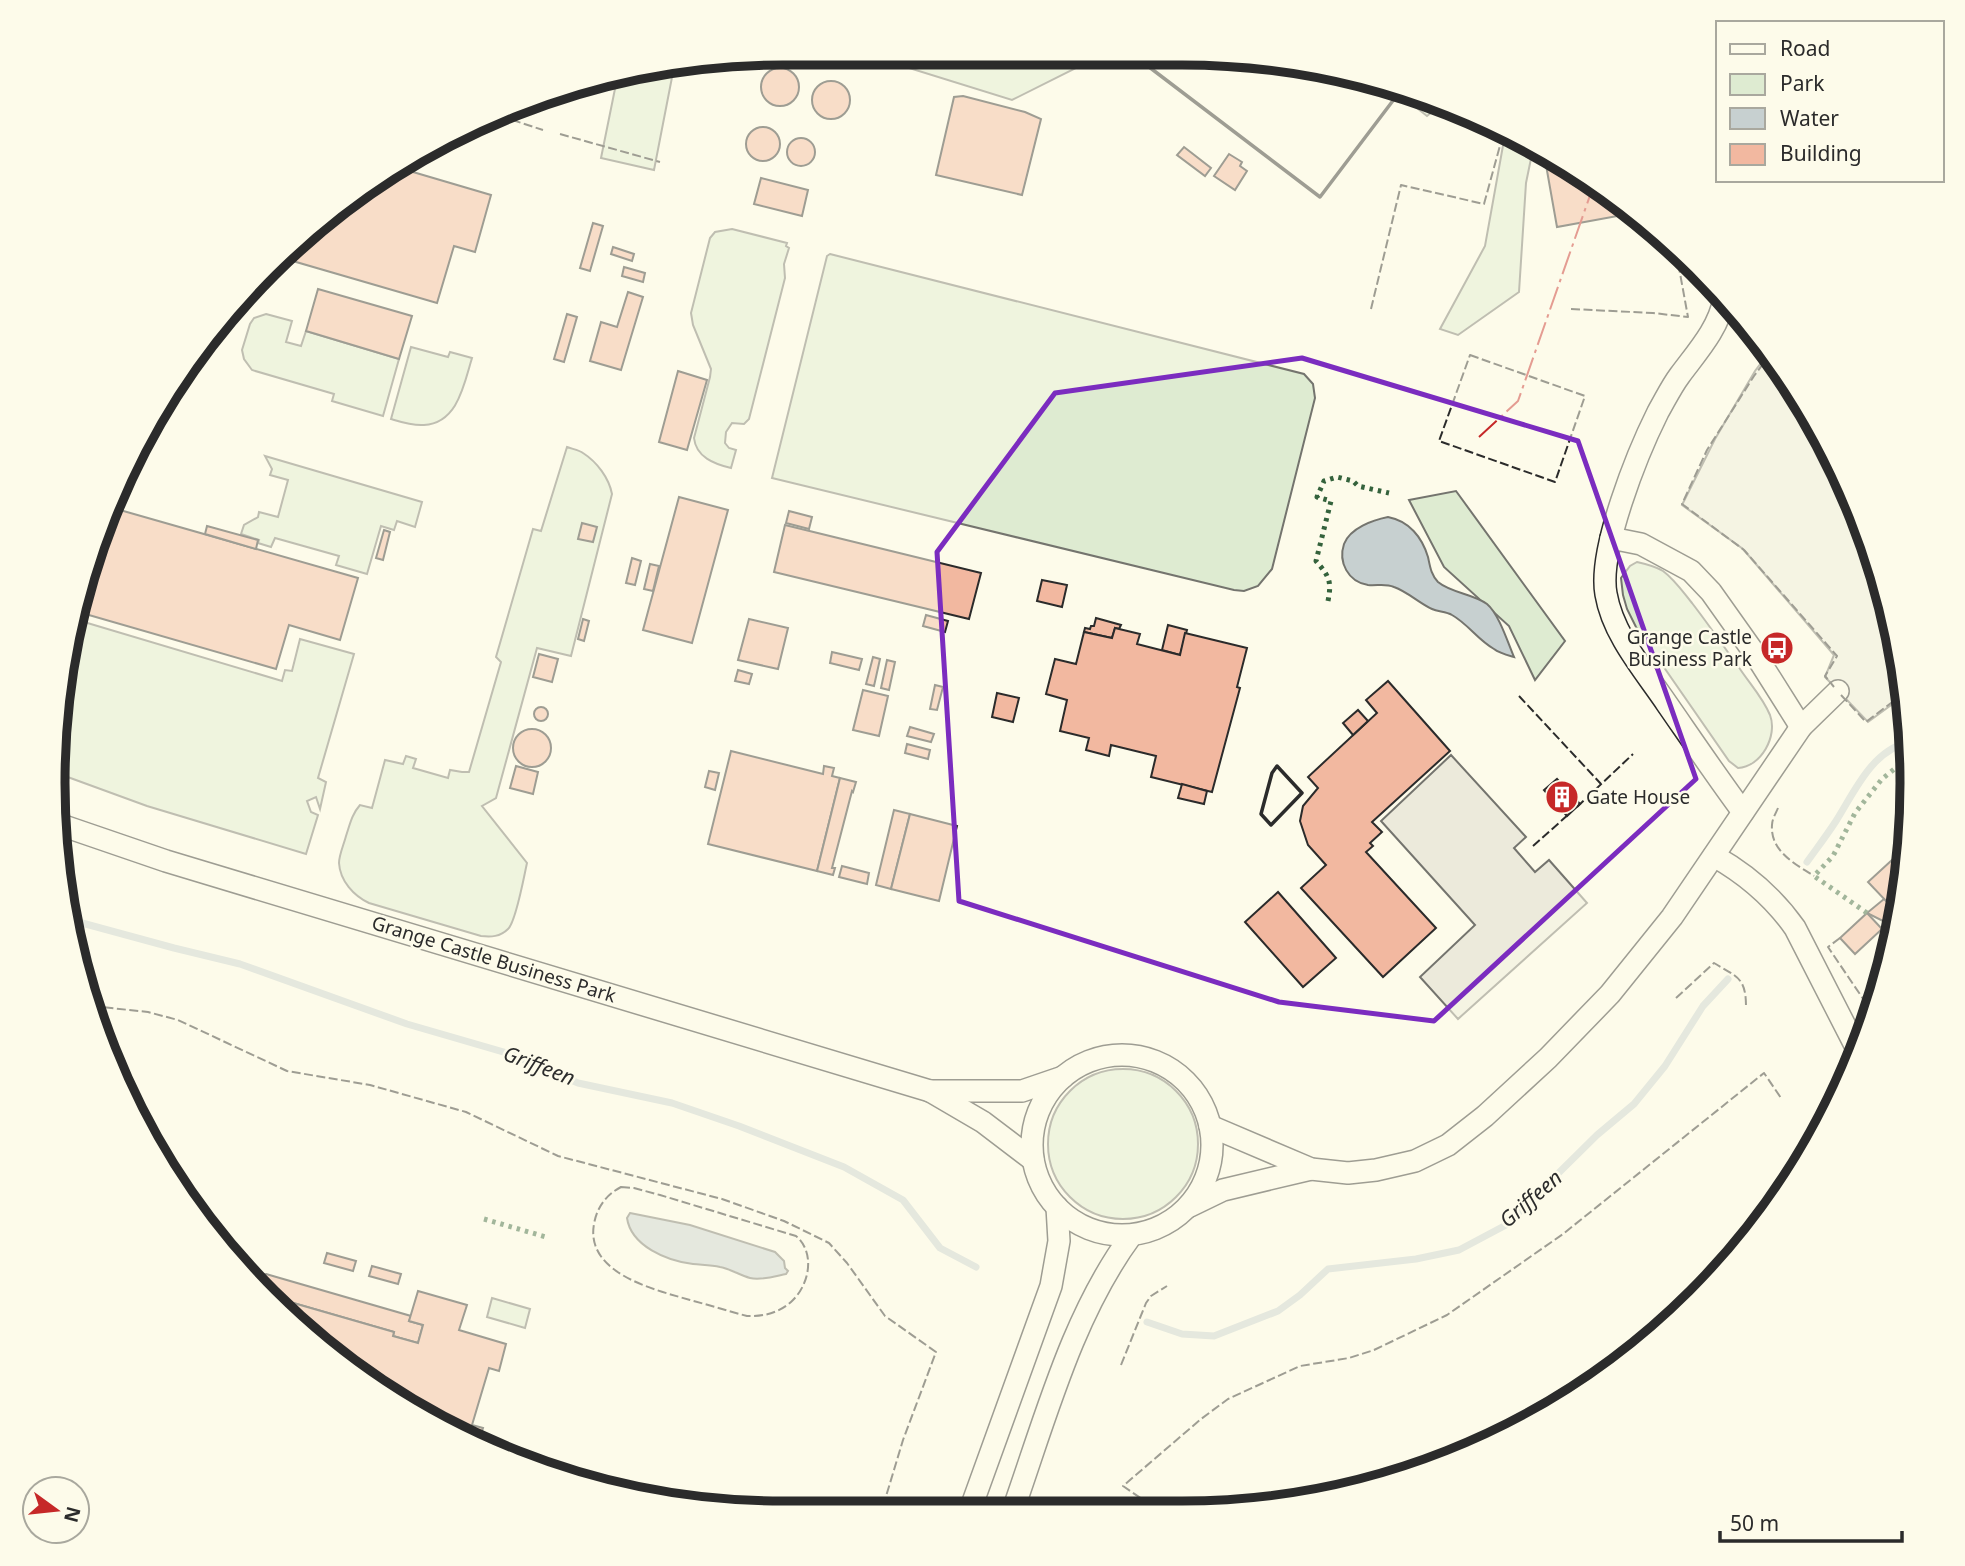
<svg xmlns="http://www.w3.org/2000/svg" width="1965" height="1566" font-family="'Noto Sans',sans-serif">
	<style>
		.green { fill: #deebd1; stroke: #74746e; stroke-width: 2 }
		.parking { fill: #eceadb; stroke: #74746e; stroke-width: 2 }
		.water { fill: #c7d0d0; stroke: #74746e; stroke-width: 2 }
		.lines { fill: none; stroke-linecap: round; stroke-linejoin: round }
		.stream { stroke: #c7d0d0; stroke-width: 7 }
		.building { fill: #f2b8a0; stroke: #2b2b2b; stroke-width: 2 }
		.street-casing { stroke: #2b2b2b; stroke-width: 24 }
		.street { stroke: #fdfbea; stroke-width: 21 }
		.hedge { stroke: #34623c; stroke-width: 5; stroke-dasharray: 3.5 5; stroke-linecap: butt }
		.fence { stroke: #2b2b2b; stroke-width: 2; stroke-dasharray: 9 3.5; stroke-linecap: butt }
		.wall { stroke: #2b2b2b; stroke-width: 3.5 }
		.power { stroke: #c62828; stroke-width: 2; stroke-dasharray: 24 5 3.5 5; stroke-linecap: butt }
		.marked { fill: none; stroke: #7b2cbf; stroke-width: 5; stroke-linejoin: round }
		.labels { text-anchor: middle; stroke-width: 5; stroke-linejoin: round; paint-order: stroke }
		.poi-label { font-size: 19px; fill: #2b2b2b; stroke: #fdfbea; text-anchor: end }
		.street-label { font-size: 19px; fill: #2b2b2b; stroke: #fdfbea }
		.water-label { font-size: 21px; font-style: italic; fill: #2b2b2b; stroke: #fdfbea }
		.rim { fill: none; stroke: #2b2b2b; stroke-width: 9 }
	</style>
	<rect width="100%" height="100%" fill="#fdfbea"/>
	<g class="green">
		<polygon points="861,53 1092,54 1084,64 1012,100"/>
		<polygon points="674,67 654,170 601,158 618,74"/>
		<polygon points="1389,86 1417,91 1443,103 1427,116"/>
		<polygon points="1484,122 1534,144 1526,183 1519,292 1458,335 1440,329 1485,246 1504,140"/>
		<path d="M732,229L787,243L786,246L789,248L784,264L785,278L749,419L744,424L732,423L726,432L725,443L729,448L736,450L731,468C714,464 696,457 694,438L710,377L711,369L693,325L691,313L710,238L715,232Z"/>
		<polygon points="830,254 1304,374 1313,384 1315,398 1272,569 1258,586 1244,591 1234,590 772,478 827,256"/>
		<polygon points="266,314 292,321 286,342 301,346 306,331 399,359 383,416 332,401 334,394 252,370 244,359 242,350 250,324 254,318"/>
		<path d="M411,347L448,357L450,352L472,358C464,384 458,423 424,425C413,426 401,422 391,419Z"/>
		<path d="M567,447C572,449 579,450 583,453C597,462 609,478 612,494L571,656L537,648L496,798L482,806L527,863C524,876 516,922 508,929C500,937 491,937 481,936L369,903C354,896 340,881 339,863C339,855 344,844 346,836C350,824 352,814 360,805L372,808L385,760L403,764L406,756L416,759L413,768L448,778L450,770L462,772H469L501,662L496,657L533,529L541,531Z"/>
		<polygon points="265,456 422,502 415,527 397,521 394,530 381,526 367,574 336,565 339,556 275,538 271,547 258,543 259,540 241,534 244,525 258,517 259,512 278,517 288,480 270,475 272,469"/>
		<polygon points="1456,491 1565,641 1535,680 1509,626 1444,567 1409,500"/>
		<path d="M1637,562C1646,564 1655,566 1663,571C1675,580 1683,592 1692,603C1709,625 1724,647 1740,669C1750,684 1763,698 1770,715C1778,736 1761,767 1738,768L1729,761L1636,627L1627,609L1623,595L1621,578L1630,566Z"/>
		<polygon points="74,619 282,681 285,670 292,671 300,639 354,654 318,778 326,782 320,809 316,797 307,801 311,812 318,815 306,854 147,806 54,772"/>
		<circle cx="1123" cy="1144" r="75"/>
		<polygon points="492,1298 530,1309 525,1328 487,1317"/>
	</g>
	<g class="parking">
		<polygon points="1770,351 1815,418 1874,549 1906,688 1907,700 1894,703 1868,722 1825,677 1834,655 1743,549 1682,505 1715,439 1755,371"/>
		<polygon points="1451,755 1526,837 1514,848 1535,872 1549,860 1587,903 1458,1019 1420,977 1475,925 1381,821"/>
	</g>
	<g class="water">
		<path d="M1388,517C1409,521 1422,537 1428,557C1430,566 1431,575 1438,582C1451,593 1474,594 1487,604C1499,614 1508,643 1514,657C1507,655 1499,653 1494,649C1478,640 1468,624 1452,615C1446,611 1438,612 1432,609C1419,603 1408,592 1394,587C1385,583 1377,586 1368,585C1348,582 1338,562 1344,544C1350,528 1373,520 1388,517Z"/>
		<path d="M630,1213L690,1225L775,1252L784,1261L785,1268L788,1271L786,1274C776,1276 761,1281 750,1278C739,1275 731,1269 720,1267C711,1265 702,1265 693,1264C667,1261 631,1246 627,1218Z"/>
	</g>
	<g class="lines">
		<g class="stream">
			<path d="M1807,862C1817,848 1827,835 1836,821C1855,791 1871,752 1908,742"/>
			<polyline points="71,920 174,948 240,964 407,1024 510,1054 578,1083 672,1103 739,1126 844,1167 903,1200 940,1248 976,1267"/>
			<polyline points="1147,1322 1182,1334 1214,1336 1278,1311 1300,1295 1328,1269 1416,1259 1459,1250 1506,1225 1597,1135 1634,1104 1665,1066 1703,1006 1728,979"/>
		</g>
	</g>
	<g class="building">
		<circle cx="780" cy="87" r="19"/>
		<circle cx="831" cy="100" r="19"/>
		<polygon points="963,96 1025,112 1041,119 1022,195 936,175 954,97"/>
		<circle cx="763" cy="144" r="17"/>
		<circle cx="801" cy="152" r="14"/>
		<polygon points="1184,147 1211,168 1205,176 1177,155"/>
		<polygon points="1229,154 1242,162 1240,166 1247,171 1235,190 1214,176"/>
		<polygon points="1563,161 1565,171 1574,170 1634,213 1557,227 1546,165"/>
		<polygon points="396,167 491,195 475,252 454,246 437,303 279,257"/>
		<polygon points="761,178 808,190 802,216 754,204"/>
		<polygon points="593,223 603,226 590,271 580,268"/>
		<polygon points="613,247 634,254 632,261 611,254"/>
		<polygon points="624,267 645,273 643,282 622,276"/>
		<polygon points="318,289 412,316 399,359 306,331"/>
		<polygon points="628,292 643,297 621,370 590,361 601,322 617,327"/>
		<polygon points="567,314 577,317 564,362 554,359"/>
		<polygon points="678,371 707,380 687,450 659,442"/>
		<polygon points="679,497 728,510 692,643 643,630"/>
		<polygon points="113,508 358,578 340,640 289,625 276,669 75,611 78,594"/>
		<polygon points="789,511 812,517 809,529 786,523"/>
		<polygon points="582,523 597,527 593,542 578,539"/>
		<polygon points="785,525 981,573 969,619 774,572"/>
		<polygon points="207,526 258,540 256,549 205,534"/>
		<polygon points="384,530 390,532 383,560 376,558"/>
		<polygon points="632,558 641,561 635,585 626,583"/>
		<polygon points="650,564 659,566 653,591 644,589"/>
		<polygon points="1042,580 1067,585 1062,607 1037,601"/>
		<polygon points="926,615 948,621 945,632 923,626"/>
		<polygon points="1096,618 1121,625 1119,629 1115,628 1112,638 1084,632 1085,628 1090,629 1091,626 1094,626"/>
		<polygon points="583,619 589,621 584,641 578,639"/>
		<polygon points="749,619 788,628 778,669 738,660"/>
		<polygon points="1168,625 1187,630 1180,655 1162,650"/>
		<polygon points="1115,628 1140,634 1137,644 1180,655 1185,633 1247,648 1237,687 1240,688 1212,792 1151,777 1156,756 1111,745 1109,756 1086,750 1089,738 1060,731 1067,700 1046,694 1055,659 1076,664 1084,632 1112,638"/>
		<polygon points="832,652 862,659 859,670 830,663"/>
		<polygon points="539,654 558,659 552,682 533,677"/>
		<polygon points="873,657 880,659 874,686 866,684"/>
		<polygon points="887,660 895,662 889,690 881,688"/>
		<polygon points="738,670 752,674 749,684 735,681"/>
		<polygon points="1388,681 1450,751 1372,822 1382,832 1370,843 1373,846 1366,852 1436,928 1383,977 1301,888 1326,865 1308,845 1300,821 1303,806 1318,788 1308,777 1377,713 1366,700"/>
		<polygon points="935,685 943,687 937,710 930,709"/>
		<polygon points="863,690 888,696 879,736 853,730"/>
		<polygon points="997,693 1019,698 1013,722 992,717"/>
		<circle cx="541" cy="714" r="7"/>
		<polygon points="1358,710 1368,721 1353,735 1343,723"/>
		<polygon points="910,727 934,734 931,742 907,736"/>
		<circle cx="532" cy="748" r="19"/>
		<polygon points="907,744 930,750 928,759 905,753"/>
		<polygon points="731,751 823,774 824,766 834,768 832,776 840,778 817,871 708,844"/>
		<polygon points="516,766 538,772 533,794 510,788"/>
		<polygon points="709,771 719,773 715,790 705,787"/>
		<polygon points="840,778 856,782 853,792 852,791 832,868 835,868 833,875 817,871"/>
		<polygon points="1557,779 1580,804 1567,816 1544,790"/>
		<polygon points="1182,784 1207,791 1204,804 1178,798"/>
		<polygon points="894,810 910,814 891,889 876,885"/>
		<polygon points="910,814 957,826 939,901 891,889"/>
		<polygon points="1909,836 1902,888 1886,901 1868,882 1905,848 1904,840"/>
		<polygon points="842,866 869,873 867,884 839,877"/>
		<polygon points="1278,892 1336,958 1303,987 1245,922"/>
		<polygon points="1884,899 1886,901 1889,899 1899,904 1895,927 1867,913"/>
		<polygon points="1867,913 1882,929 1855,954 1840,938"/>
		<polygon points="327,1253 356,1261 353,1271 324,1263"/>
		<polygon points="372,1266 401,1274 398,1284 369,1276"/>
		<polygon points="266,1274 411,1316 409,1321 423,1325 418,1343 393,1336 394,1332 283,1300 281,1306 249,1278"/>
		<polygon points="418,1291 467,1305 459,1330 506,1344 499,1371 489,1368 472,1425 483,1428 478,1444 377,1390 281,1306 283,1300 394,1332 393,1336 418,1343 423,1325 409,1321"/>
	</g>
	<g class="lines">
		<defs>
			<g id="street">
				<path d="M1724,299C1719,328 1697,352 1680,375C1671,387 1665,400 1658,412C1638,452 1598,550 1606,594C1613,635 1644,670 1667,704C1692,740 1717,777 1743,812"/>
				<polyline points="1611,538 1641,544 1691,571 1711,592 1755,654 1801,727"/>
				<polyline points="58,824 166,861 930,1091 983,1122 1033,1160"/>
				<path d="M1714,856C1746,874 1774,898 1795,928L1858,1051"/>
				<circle cx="1122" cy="1145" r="90"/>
				<polyline points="930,1091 1022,1091 1063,1077"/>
				<polyline points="1210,1126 1311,1169 1348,1173 1376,1170 1415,1161 1448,1145 1485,1116 1548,1058 1610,994 1672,917 1801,727 1838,691"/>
				<polyline points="1190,1206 1223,1190 1311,1169"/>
				<polyline points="969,1513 1051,1286 1059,1241 1057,1207"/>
				<path d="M1012,1513C1045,1420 1072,1316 1131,1236"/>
			</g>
		</defs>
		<use href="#street" class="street-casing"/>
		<use href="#street" class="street"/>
		<g class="hedge">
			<path d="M1328,601C1332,581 1329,576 1316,561L1331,501L1317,497L1324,481L1337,477L1353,481L1358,486L1389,493"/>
			<polyline points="1867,913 1814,876 1833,856 1855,813 1882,779 1903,762 1909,761"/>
			<polyline points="484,1219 546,1237"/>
		</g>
		<g class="fence">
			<polyline points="594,77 601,79 601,76"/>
			<polyline points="500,116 543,130"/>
			<polyline points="560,134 660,162"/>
			<polyline points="1371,309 1401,185 1484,204 1504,131"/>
			<polyline points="1571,309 1653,313 1688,317 1675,246"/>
			<polyline points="1771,353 1754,376 1707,450 1682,504 1744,550 1837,656 1825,676 1834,687"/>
			<polygon points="1470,355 1585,396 1555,482 1439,441"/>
			<polyline points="1841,695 1866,722 1891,703 1907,699"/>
			<polyline points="1519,696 1601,784"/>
			<polyline points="1577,807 1633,754"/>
			<path d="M1778,808C1776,813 1772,819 1772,825C1770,851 1795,864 1814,876"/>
			<polyline points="1533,846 1569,814"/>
			<polyline points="1840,938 1828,947 1872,1012"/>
			<path d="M1676,998L1714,963C1737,977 1746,977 1746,1007"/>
			<polyline points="92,1006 148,1012 178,1020 287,1071 370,1085 466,1112 558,1156 722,1199 784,1221 829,1243 847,1263 885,1316 936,1352 903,1440 881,1513"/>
			<path d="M621,1187L634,1188L660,1195L796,1236C815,1252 810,1283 793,1300C781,1312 764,1317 747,1316C728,1311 709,1305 690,1300C656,1290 585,1274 594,1224C597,1207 606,1195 621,1187Z"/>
			<polyline points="1121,1365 1146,1303 1151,1296 1167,1286"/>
			<polyline points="1161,1512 1123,1486 1201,1419 1228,1399 1300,1366 1349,1358 1374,1350 1447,1315 1563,1234 1764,1073 1781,1098"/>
		</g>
		<g class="wall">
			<polyline points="1132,54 1320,197 1398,94 1387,85"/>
			<polygon points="1277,766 1302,793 1271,825 1261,814 1272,773"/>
		</g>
		<polyline class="power" points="1479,437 1518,401 1594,184"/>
	</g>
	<path d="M0 0H1965V1566H0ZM1302,358L1578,441L1696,779L1434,1021L1279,1002L959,901L937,552L1055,393Z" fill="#fdfbea" fill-opacity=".55" fill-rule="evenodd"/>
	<path class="marked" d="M1302,358L1578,441L1696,779L1434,1021L1279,1002L959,901L937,552L1055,393Z"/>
	<defs>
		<symbol id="bus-disc" viewBox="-11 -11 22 22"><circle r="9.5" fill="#c62828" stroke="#fdfbea"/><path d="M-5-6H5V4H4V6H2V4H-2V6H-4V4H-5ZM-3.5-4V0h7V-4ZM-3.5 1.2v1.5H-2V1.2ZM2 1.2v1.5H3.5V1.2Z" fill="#fff"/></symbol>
		<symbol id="building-disc" viewBox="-11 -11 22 22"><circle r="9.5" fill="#c62828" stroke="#fdfbea"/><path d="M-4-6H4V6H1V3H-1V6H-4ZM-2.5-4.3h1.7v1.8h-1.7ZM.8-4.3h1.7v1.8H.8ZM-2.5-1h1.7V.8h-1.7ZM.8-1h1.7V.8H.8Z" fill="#fff"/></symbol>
	</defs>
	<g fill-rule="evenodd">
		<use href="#bus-disc" x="1758" y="629" width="38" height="38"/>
		<use href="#building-disc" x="1543" y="778" width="38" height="38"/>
	</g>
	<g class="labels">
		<g class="poi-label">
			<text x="1752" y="644">Grange Castle<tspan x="1752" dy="22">Business Park</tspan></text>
			<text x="1586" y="804" text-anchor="start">Gate House</text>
		</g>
		<g class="street-label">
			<text transform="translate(494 959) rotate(17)" y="7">Grange Castle Business Park</text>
		</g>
		<g class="water-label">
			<text transform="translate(539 1066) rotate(21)" y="7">Griffeen</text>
			<text transform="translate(1531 1199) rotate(-41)" y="7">Griffeen</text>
		</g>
	</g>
	<path d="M0 0H1965V1566H0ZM783 65H1182A718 718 0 0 1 1900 783V783A718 718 0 0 1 1182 1501H783A718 718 0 0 1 65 783V783A718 718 0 0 1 783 65Z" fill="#fdfbea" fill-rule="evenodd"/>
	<path class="rim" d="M783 65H1182A718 718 0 0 1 1900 783V783A718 718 0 0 1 1182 1501H783A718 718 0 0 1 65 783V783A718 718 0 0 1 783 65Z"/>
	<rect x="1716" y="21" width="228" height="161" fill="#fdfbea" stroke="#a9a89e" stroke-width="2"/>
	<rect x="1730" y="44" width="35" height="10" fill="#fdfbea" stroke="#a9a89e" stroke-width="2"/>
	<text x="1780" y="56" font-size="21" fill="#2b2b2b">Road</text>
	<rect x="1730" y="74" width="35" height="21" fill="#deebd1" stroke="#a9a89e" stroke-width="2"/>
	<text x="1780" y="91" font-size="21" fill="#2b2b2b">Park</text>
	<rect x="1730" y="108" width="35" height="21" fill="#c7d0d0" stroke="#a9a89e" stroke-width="2"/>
	<text x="1780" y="126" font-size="21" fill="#2b2b2b">Water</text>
	<rect x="1730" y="144" width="35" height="21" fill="#f2b8a0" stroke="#a9a89e" stroke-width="2"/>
	<text x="1780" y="161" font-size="21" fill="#2b2b2b">Building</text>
	<g transform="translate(56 1510) rotate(105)"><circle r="33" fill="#fdfbea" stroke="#a9a89e" stroke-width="2"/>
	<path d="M0-5L12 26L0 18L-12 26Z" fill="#c62828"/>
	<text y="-10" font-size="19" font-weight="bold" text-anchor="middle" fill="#2b2b2b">N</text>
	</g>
	<path d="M1720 1531v10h182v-10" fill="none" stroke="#2b2b2b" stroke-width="3.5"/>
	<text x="1730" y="1531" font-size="21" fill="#2b2b2b" stroke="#fdfbea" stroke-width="5" paint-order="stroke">50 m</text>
</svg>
